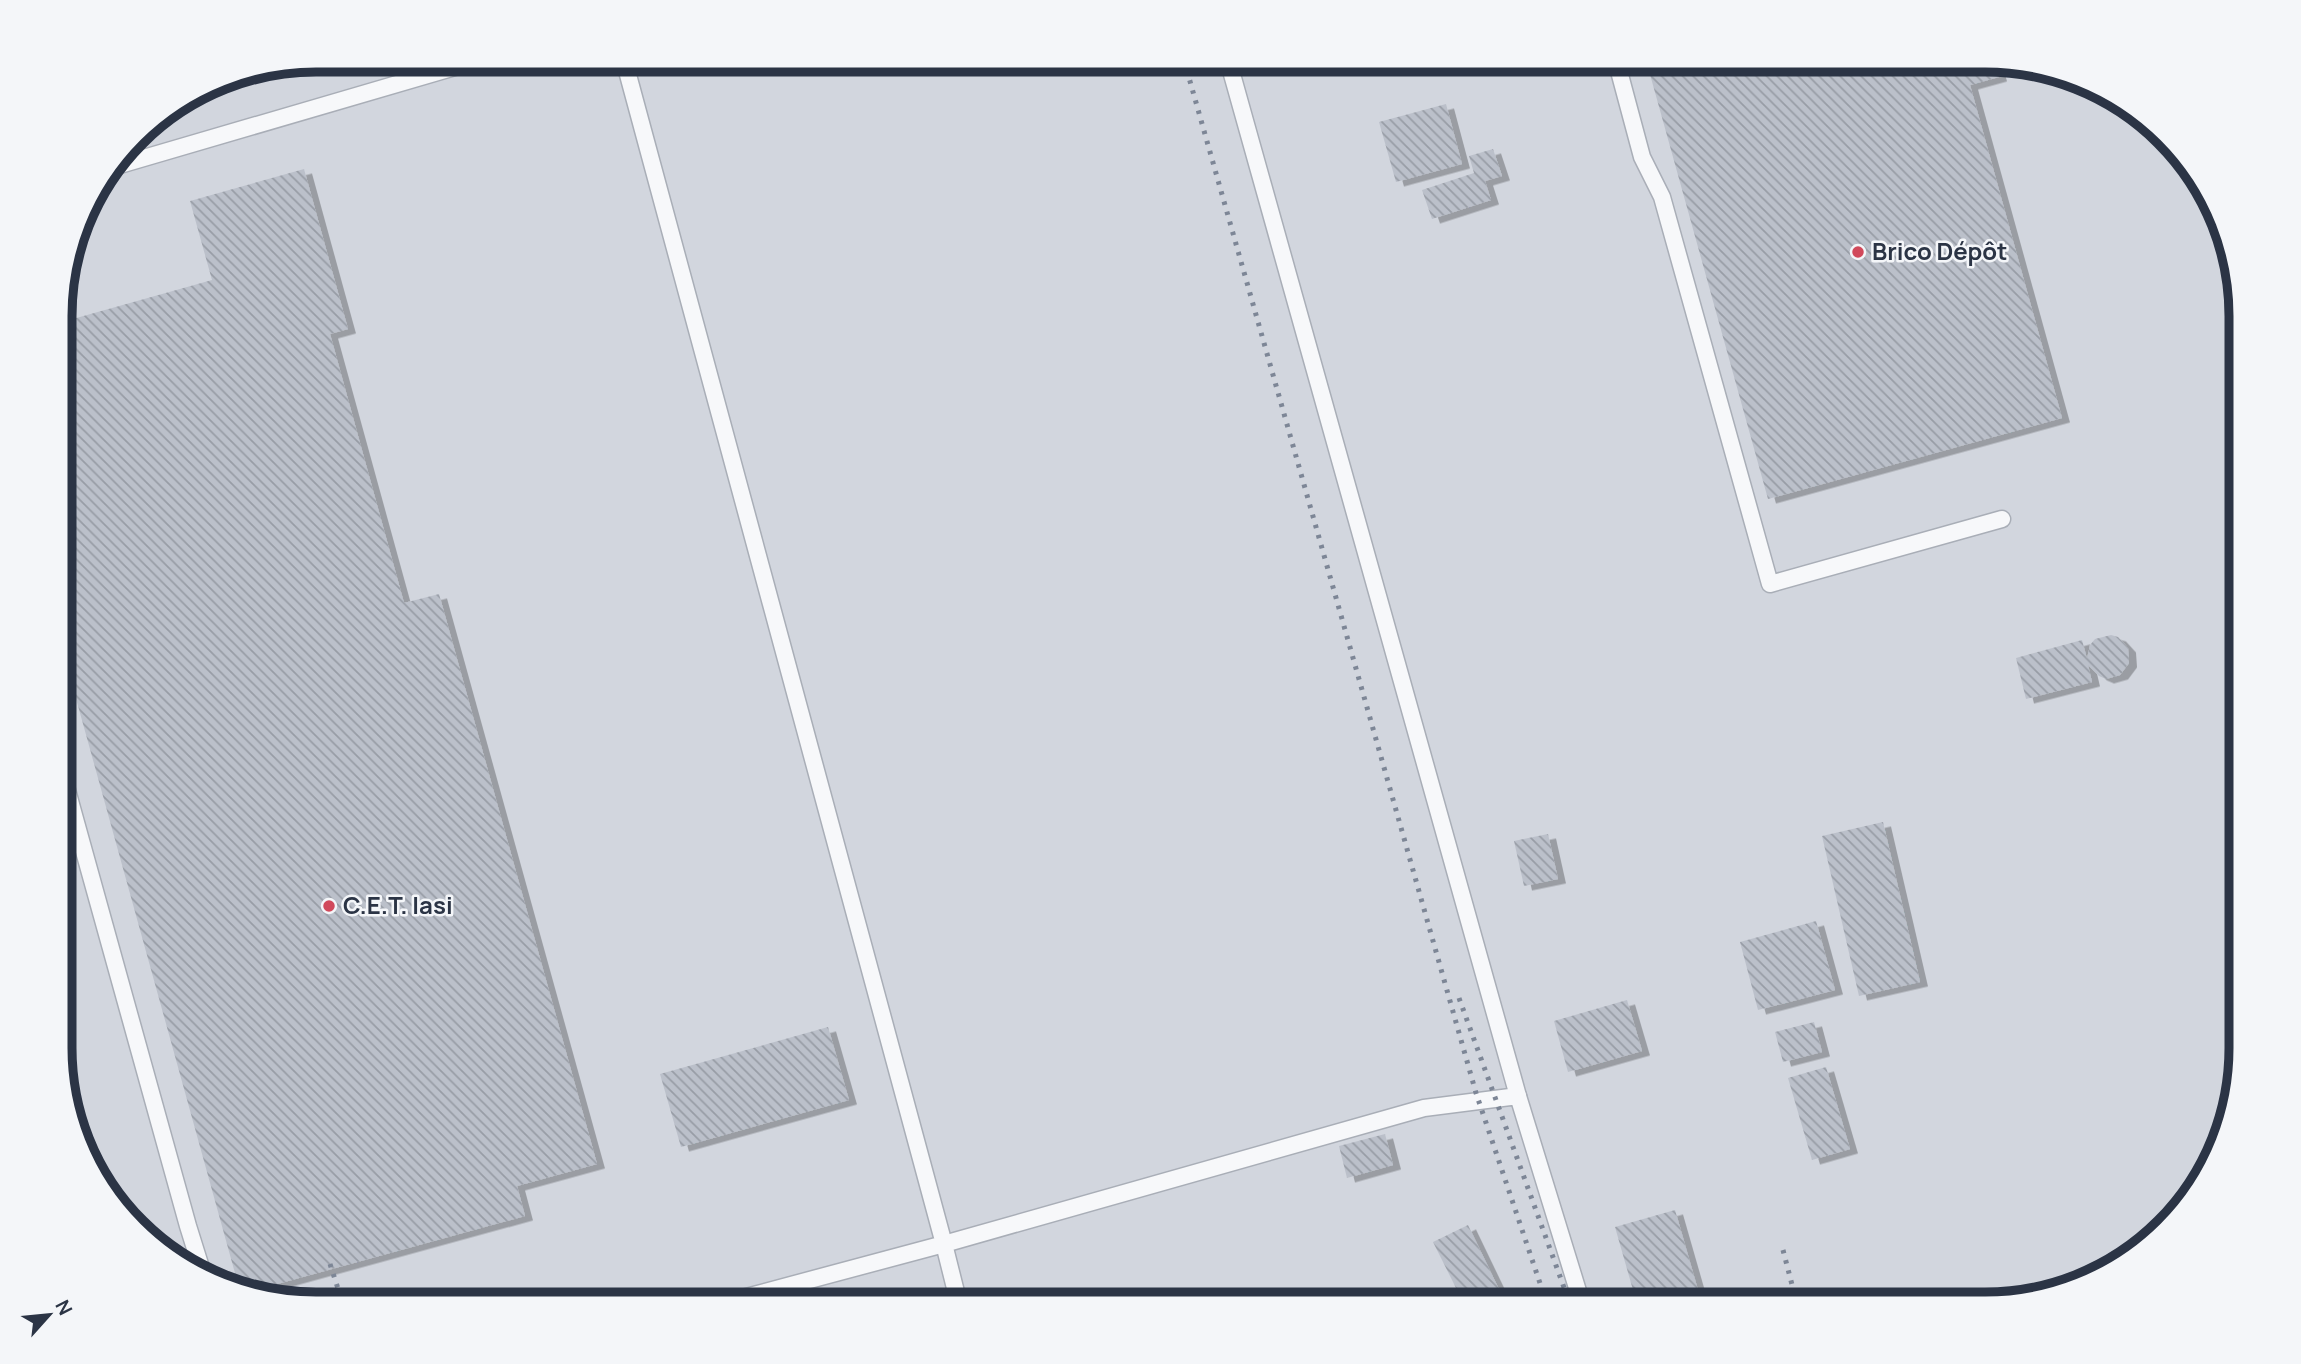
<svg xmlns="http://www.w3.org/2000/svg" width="2301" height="1364" font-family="Manrope,sans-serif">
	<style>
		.built { fill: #d2d6de }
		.building { fill: url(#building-back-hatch); filter: url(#shadow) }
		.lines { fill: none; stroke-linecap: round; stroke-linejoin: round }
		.service-casing { stroke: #a9aeb7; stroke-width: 19 }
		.service { stroke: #f7f8fa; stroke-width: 16 }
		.rail { stroke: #7d8696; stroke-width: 5; stroke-dasharray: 3.5 7; stroke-linecap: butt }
		.poi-dot { fill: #d1495b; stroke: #f4f6f9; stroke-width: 2.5 }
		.labels { text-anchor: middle; stroke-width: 5; stroke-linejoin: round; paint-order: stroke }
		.poi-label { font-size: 24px; font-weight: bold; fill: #2b3445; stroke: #f4f6f9; text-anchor: start }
		.rim { fill: none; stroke: #2b3445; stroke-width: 9 }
	</style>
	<defs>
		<pattern id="building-back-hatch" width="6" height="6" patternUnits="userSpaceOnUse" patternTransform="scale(1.75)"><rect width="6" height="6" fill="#bbc0ca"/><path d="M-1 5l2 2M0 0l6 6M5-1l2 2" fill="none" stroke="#989da6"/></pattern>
		<filter id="shadow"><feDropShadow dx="8" dy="4.5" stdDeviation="0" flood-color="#0004"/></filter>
	</defs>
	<rect width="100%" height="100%" fill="#e4e7ec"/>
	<polygon class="built" points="316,60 1986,60 2114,94 2207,187 2241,299 2241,954 2217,1122 2221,1131 2207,1177 2114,1270 2002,1304 315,1304 187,1270 102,1190 62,1081 62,283 86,202 147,123 218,79"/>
	<g class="building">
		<polygon points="1646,60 1986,60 1995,62 1999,77 1970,85 2062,418 1768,499"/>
		<polygon points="1446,104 1462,164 1396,182 1379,122"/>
		<polygon points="1493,149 1502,176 1485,181 1491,200 1432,219 1422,190 1474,173 1469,156"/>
		<polygon points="304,169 348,329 330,334 404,603 439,594 597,1164 517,1186 525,1216 259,1289 238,1284 62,648 62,322 212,280 190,201"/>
		<polygon points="2200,181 2207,187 2241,299 2241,332"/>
		<polygon points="2111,635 2118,637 2128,648 2129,663 2120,675 2106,679 2099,676 2088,665 2092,682 2026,699 2016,658 2082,640 2087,659 2090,645 2095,639"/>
		<polygon points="1883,822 1920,982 1859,996 1822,836"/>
		<polygon points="1548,834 1558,879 1524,886 1514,841"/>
		<polygon points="1816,921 1835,990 1758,1010 1740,942"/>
		<polygon points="1627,1000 1642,1051 1568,1072 1554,1021"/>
		<polygon points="1814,1022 1822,1052 1783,1062 1775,1032"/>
		<polygon points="828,1027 849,1100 681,1147 660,1074"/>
		<polygon points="1826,1067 1850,1149 1812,1160 1788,1078"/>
		<polygon points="1385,1134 1393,1165 1347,1178 1339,1146"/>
		<polygon points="1675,1210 1702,1304 1637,1304 1615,1227"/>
		<polygon points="1468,1225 1506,1304 1464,1304 1433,1242"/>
	</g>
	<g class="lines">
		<defs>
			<g id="service">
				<polyline points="624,60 944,1244 720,1304"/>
				<polyline points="1228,60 1518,1096"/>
				<polyline points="1616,60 1642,157 1662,197 1770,584 2002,519"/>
				<polyline points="113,167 479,60"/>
				<polyline points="62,772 188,1226 203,1274"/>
				<polyline points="959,1304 944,1244 1424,1108 1518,1096 1582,1304"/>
			</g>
		</defs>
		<use href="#service" class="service-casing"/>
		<use href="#service" class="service"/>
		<g class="rail">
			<polyline points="1184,60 1476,1093 1547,1304"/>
			<polyline points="1459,998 1570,1304"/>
			<polyline points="1783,1250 1797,1304"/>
			<polyline points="330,1264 343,1304"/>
		</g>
	</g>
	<g class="poi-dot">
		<circle cx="1858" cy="252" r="7"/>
		<circle cx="329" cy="906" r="7"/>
	</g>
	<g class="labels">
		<g class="poi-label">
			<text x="1872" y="260">Brico Dépôt</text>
			<text x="343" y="914">C.E.T. Iasi</text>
		</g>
	</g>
	<path d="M0 0H2301V1364H0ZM316 72H1985A244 244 0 0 1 2229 316V1048A244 244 0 0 1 1985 1292H316A244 244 0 0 1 72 1048V316A244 244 0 0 1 316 72Z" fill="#f4f6f9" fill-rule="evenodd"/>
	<path class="rim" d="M316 72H1985A244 244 0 0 1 2229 316V1048A244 244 0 0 1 1985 1292H316A244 244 0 0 1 72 1048V316A244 244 0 0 1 316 72Z"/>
	<g transform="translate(49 1315) rotate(63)" stroke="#f4f6f9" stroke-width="5" paint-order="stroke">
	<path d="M0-5L12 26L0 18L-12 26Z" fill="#2b3445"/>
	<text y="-10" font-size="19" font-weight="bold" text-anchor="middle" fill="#2b3445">N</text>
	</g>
</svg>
